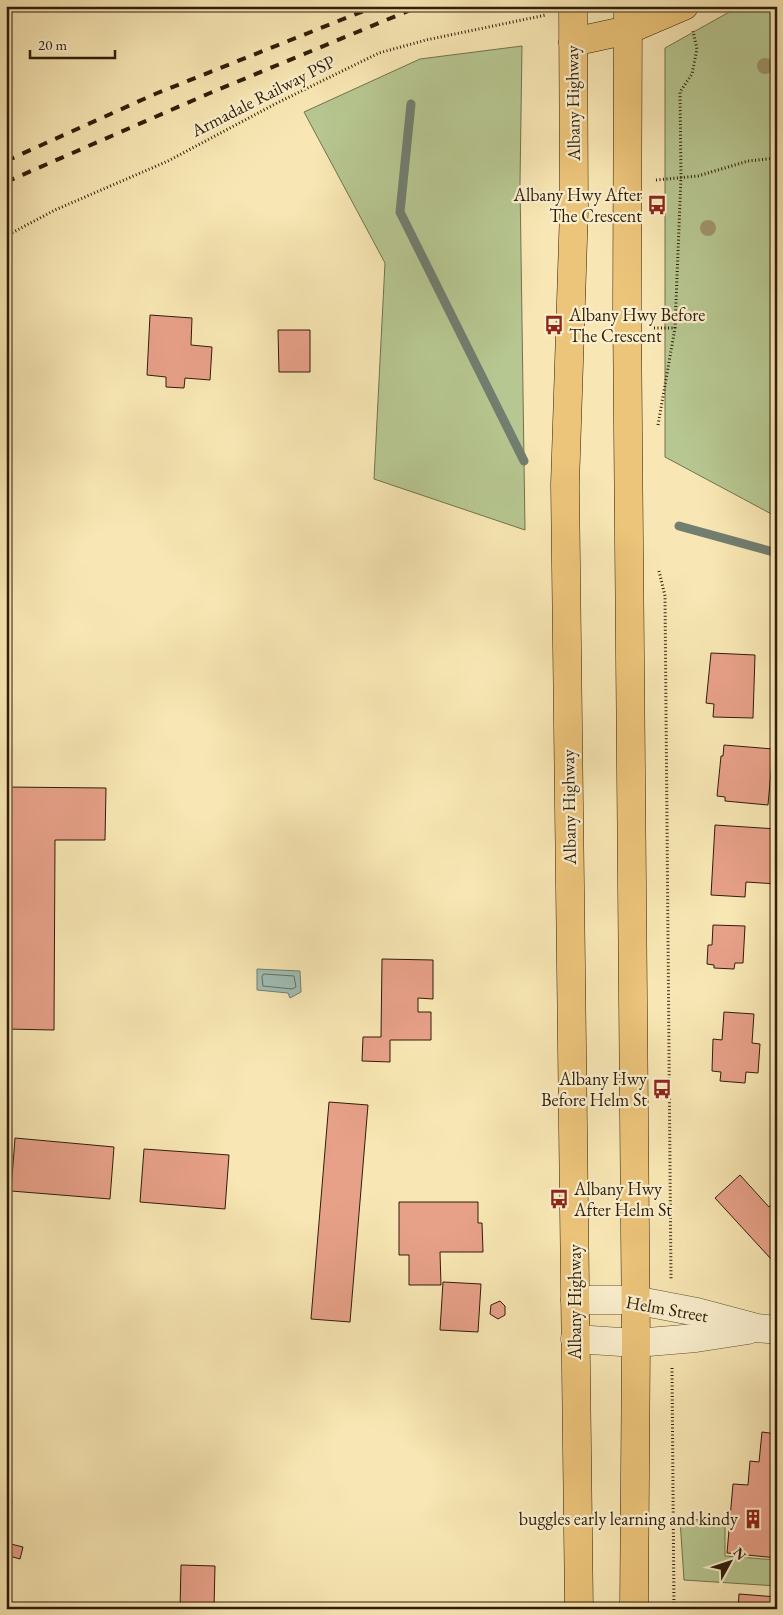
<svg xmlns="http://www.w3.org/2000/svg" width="783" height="1615" font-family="'EB Garamond',serif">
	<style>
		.green { fill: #b7c791; stroke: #73724c }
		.water { fill: #9fbeb5; stroke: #727e70 }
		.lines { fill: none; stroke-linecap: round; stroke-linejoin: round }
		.shore { stroke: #676e5e; stroke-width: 1 }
		.stream { stroke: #727e70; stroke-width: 9 }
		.building { fill: #e8a189; stroke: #2f1d08 }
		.minor-casing { stroke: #615033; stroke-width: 29 }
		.major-casing { stroke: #2f1d08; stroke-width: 29 }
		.highway-casing { stroke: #2f1d08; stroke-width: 29 }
		.path { stroke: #2f1d08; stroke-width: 3; stroke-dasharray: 1 2.5; stroke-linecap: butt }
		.minor { stroke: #faefce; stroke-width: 28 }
		.major { stroke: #ecc47a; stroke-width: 28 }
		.highway { stroke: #ecc47a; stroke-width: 28 }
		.rail { stroke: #2f1d08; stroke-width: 4; stroke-dasharray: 9 9; stroke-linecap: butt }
		.tree { fill: #a0946c }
		.labels { text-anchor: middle; stroke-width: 4.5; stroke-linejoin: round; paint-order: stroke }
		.street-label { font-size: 18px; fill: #2f1d08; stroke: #faefce }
		.poi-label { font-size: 18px; fill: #2f1d08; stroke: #faefce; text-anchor: end }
	</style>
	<rect width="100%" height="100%" fill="#f8e7b4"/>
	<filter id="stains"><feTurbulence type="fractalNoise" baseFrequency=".004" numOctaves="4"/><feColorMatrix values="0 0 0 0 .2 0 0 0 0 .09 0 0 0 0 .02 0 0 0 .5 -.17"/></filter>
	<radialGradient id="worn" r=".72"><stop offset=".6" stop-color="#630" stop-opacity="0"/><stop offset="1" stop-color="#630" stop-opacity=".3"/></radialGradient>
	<g class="green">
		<polygon points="740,6 777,6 777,517 665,457 665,48"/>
		<polygon points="522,46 520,183 525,530 374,479 385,263 304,112 420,59"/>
		<polygon points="680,1519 705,1520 711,1527 725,1526 725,1556 777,1560 777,1586 684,1580"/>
	</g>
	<polygon class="water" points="257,969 300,971 301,992 290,998 288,993 257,990"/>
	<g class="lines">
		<polygon class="shore" points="264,974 294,976 296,987 292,989 263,986 262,977"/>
		<g class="stream">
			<polyline points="411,104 400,212 524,461"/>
			<polyline points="679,526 777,553"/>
		</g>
	</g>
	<g class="building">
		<polygon points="150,315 192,318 191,345 212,347 210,380 185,378 184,388 166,387 166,377 147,375"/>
		<polygon points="278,330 310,330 310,372 279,372"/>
		<polygon points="711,653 755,655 753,718 713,717 714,704 706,703"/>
		<polygon points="724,745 773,749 768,805 725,801 725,797 717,796 721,756 723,756"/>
		<polygon points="6,787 106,788 105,840 55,840 54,1030 6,1029"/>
		<polygon points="715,825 777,829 777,884 746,882 745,897 711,895"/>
		<polygon points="713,925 745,926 743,963 735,963 734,969 714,968 714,965 707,964 708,945 712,945"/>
		<polygon points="382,959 433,960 433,999 418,998 418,1012 431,1012 431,1040 390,1040 390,1062 362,1061 363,1037 381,1037"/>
		<polygon points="724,1012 754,1014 752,1043 760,1044 758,1073 746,1072 745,1083 720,1081 721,1072 712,1071 713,1039 722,1040"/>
		<polygon points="329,1102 368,1105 350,1322 311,1319"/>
		<polygon points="15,1138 114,1147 110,1199 11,1191"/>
		<polygon points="144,1149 229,1155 225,1209 140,1202"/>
		<polygon points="740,1175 769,1207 777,1200 777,1254 771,1259 715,1198"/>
		<polygon points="399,1202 478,1202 478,1223 482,1223 483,1252 440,1252 441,1285 409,1285 409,1255 399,1255"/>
		<polygon points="443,1282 481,1284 478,1332 440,1330"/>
		<polygon points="500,1301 505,1306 505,1315 498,1319 490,1314 491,1305"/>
		<polygon points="762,1432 777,1434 777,1558 727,1553 733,1484 748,1485 750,1461 759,1462"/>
		<polygon points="6,1502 12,1502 10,1516 6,1515"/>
		<polygon points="7,1543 23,1547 20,1559 6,1555"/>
		<polygon points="181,1565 215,1566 214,1609 180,1609"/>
		<polygon points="739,1594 777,1597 777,1609 738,1609"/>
		<polygon points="121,1605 145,1607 145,1609 121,1609"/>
	</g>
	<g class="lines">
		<defs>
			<g id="minor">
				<polyline points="575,1300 634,1300 697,1312 757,1328 777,1330"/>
				<polyline points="575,1339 636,1343 696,1338 748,1330"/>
			</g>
			<polyline id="major" points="573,42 628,30 684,6"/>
			<g id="highway">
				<polyline points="573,6 574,209 565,485 579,1609"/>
				<polyline points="628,6 627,312 636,1343 634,1609"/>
			</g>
		</defs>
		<use href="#minor" class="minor-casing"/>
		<use href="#major" class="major-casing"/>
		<use href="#highway" class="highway-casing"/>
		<g class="path">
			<polyline points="656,180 698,176 748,161 777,158"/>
			<polyline points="6,236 55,210 168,161 277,103 379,53 426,40 546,15"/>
			<polyline points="654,328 675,328 681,177 680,92 692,74 697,49 693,31"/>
			<polyline points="658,425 675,328"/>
			<polyline points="659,571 665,596 671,1279"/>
			<polyline points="672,1368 674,1609"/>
		</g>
		<use href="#minor" class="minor"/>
		<use href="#major" class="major"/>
		<use href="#highway" class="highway"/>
		<g class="rail">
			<polyline points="6,161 155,94 376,6"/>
			<polyline points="6,182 210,93 420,6"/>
		</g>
	</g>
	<g class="tree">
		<circle cx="765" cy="66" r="8"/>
		<circle cx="708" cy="228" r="8"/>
	</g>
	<defs>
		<symbol id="bus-bare" viewBox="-9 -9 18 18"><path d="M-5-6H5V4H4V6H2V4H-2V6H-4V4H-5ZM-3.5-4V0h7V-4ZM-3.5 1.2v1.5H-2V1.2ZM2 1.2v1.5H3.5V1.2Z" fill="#8f2418" stroke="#faefce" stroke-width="2.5" paint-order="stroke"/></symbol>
		<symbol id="building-bare" viewBox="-9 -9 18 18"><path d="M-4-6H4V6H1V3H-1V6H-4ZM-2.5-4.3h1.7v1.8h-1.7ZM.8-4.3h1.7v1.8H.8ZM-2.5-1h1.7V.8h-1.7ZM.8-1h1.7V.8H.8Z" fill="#8f2418" stroke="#faefce" stroke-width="2.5" paint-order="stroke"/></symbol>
	</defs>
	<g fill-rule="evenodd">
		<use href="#bus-bare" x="643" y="191" width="28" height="28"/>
		<use href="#bus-bare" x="540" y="311" width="28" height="28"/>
		<use href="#bus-bare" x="648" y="1075" width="28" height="28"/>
		<use href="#bus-bare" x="545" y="1185" width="28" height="28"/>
		<use href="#building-bare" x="739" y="1505" width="28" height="28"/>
	</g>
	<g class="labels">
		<g class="street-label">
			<text transform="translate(263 96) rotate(-27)" y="6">Armadale Railway PSP</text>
			<text transform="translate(573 103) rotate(-91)" y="6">Albany Highway</text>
			<text transform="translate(569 807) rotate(-91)" y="6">Albany Highway</text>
			<text transform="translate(575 1302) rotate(-90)" y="6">Albany Highway</text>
			<text transform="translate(667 1309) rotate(10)" y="6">Helm Street</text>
		</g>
		<g class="poi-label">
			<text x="642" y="201">Albany Hwy After<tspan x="642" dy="21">The Crescent</tspan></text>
			<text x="569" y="321" text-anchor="start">Albany Hwy Before<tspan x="569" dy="21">The Crescent</tspan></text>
			<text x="647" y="1085">Albany Hwy<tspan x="647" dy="21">Before Helm St</tspan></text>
			<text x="574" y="1195" text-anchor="start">Albany Hwy<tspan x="574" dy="21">After Helm St</tspan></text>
			<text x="738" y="1525">buggles early learning and kindy</text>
		</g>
	</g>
	<rect width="783" height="1615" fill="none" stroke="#f8e7b4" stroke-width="25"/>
	<rect x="8" y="8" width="768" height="1600" fill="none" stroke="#2f1d08" stroke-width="2.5"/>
	<rect x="12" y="12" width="758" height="1590" fill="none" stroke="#2f1d08"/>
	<g transform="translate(730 1562) rotate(50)" stroke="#faefce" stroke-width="4" paint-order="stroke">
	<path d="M0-4L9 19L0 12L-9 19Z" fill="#2f1d08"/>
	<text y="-8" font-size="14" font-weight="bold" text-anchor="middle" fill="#2f1d08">N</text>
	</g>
	<path d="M30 50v8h85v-8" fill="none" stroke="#2f1d08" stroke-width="2.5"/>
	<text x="38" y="50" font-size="15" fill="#2f1d08" stroke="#faefce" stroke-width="4" paint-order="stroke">20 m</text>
	<rect width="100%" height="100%" filter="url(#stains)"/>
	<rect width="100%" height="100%" fill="url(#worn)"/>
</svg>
